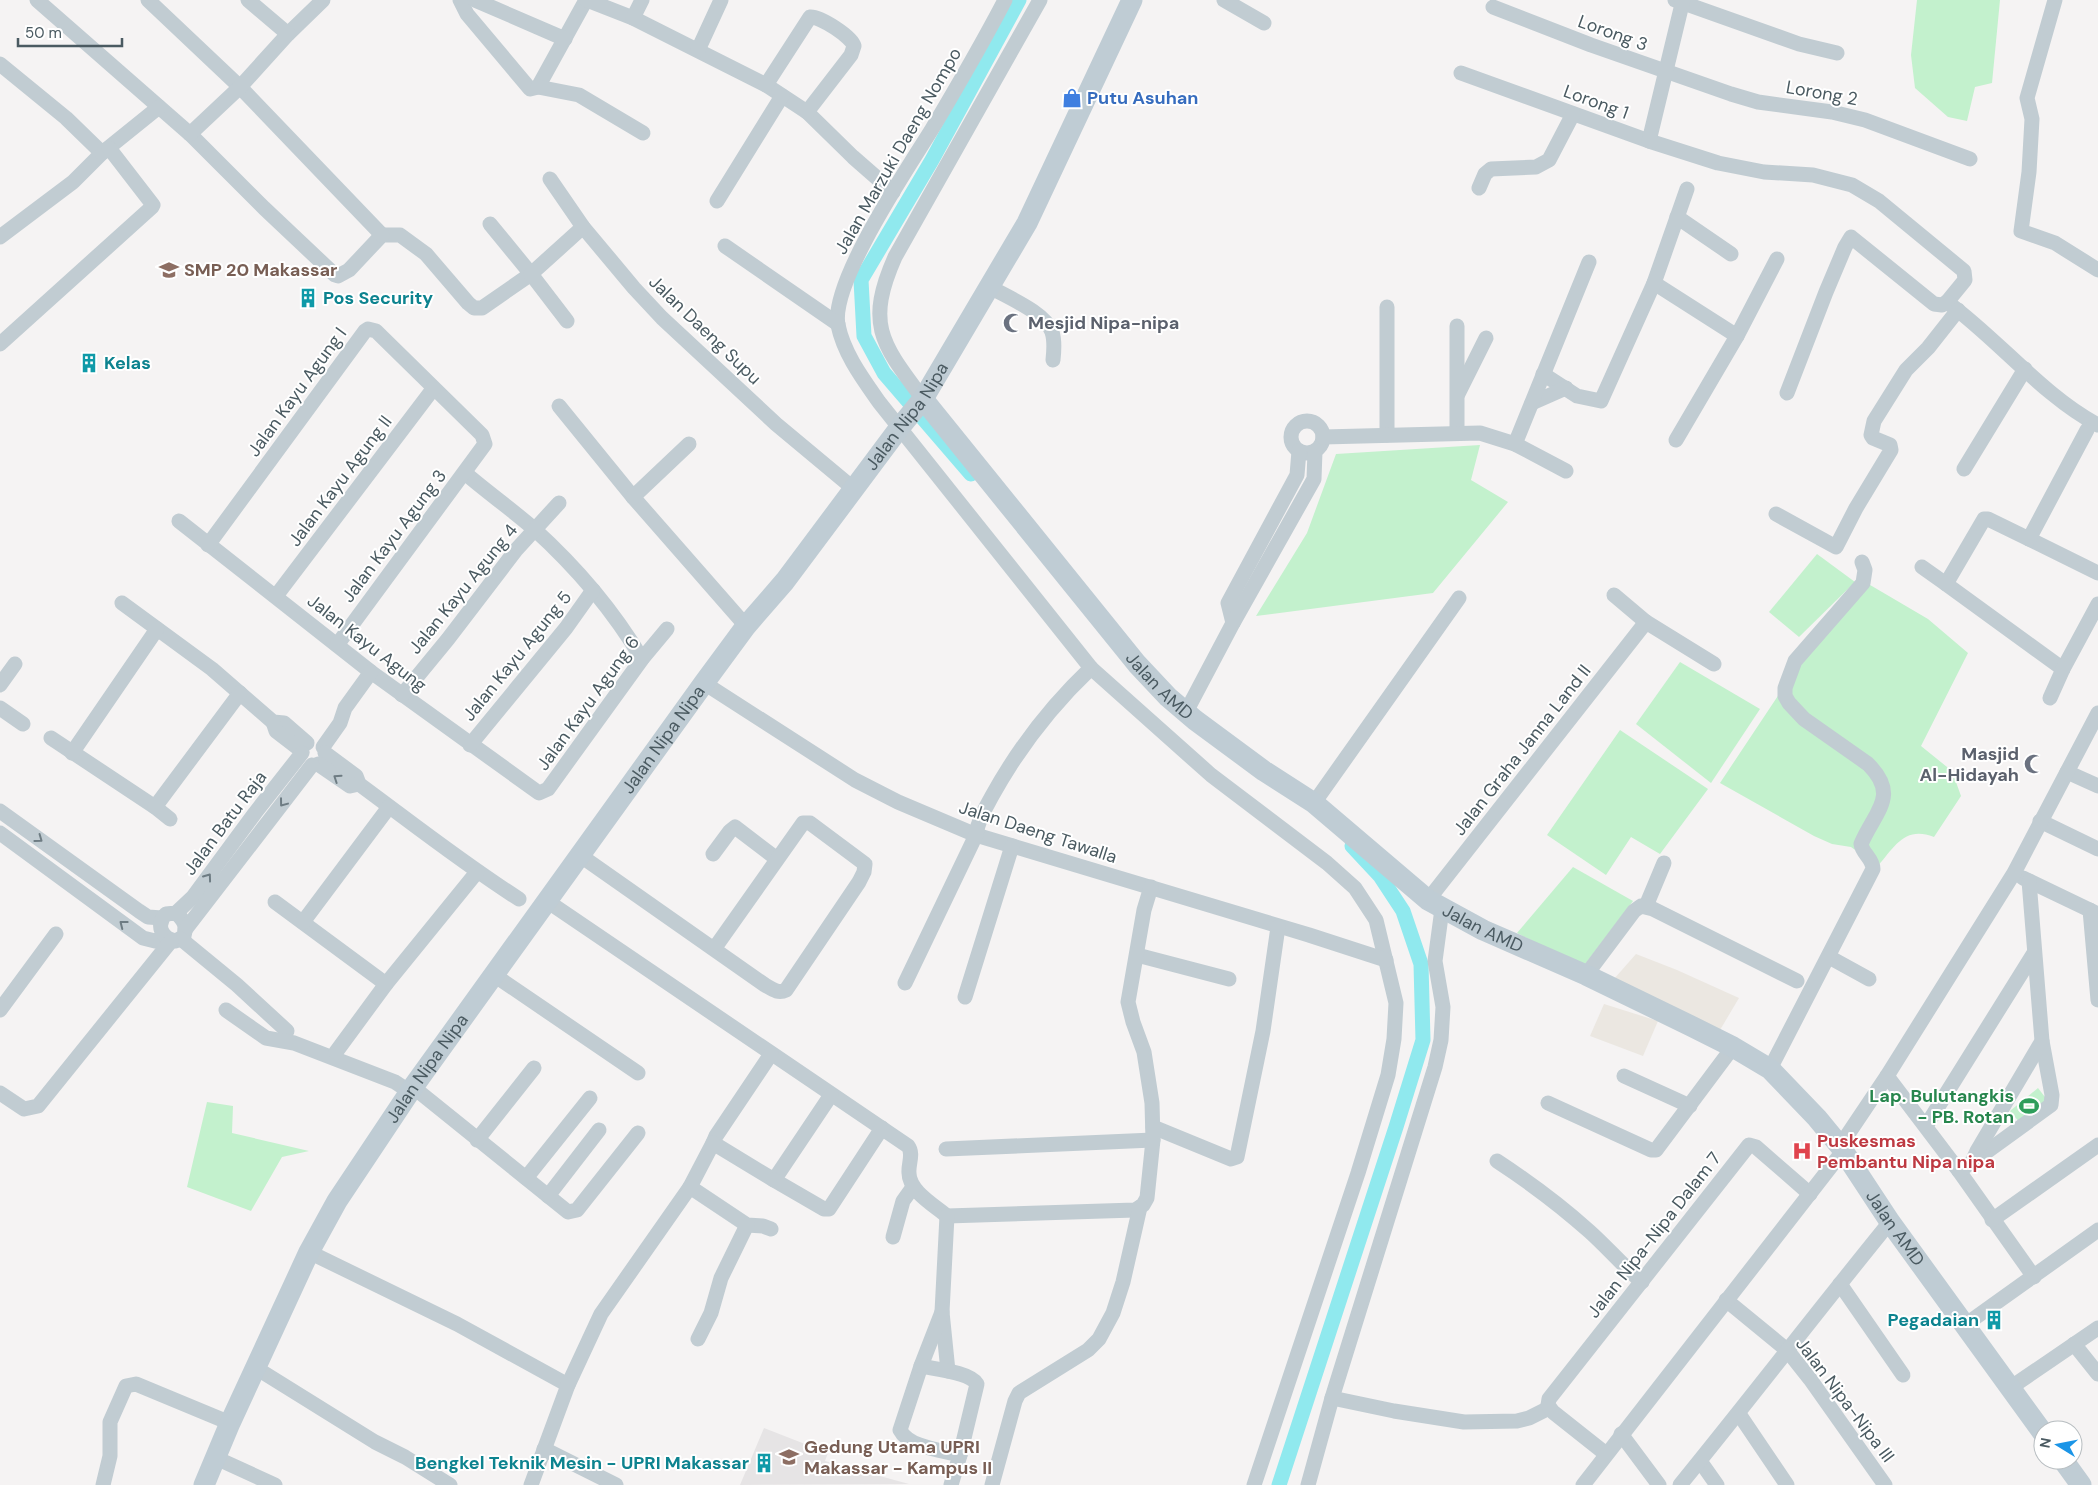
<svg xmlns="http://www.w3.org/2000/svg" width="2098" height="1485" font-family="'DM Sans',sans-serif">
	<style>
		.commercial { fill: #ebe7e1 }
		.education { fill: #e6e4e5 }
		.green { fill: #c3f1cd }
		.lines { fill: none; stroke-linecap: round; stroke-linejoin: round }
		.canal { stroke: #90e9ee; stroke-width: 15 }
		.street { stroke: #c1ccd2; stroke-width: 15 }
		.secondary { stroke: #bfccd4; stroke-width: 21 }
		.oneway { stroke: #6e7c83 }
		.labels { text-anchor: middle; stroke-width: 4; stroke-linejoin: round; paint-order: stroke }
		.street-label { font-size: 18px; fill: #4a5a61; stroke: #fff }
		.shop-label { font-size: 18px; font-weight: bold; fill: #366cbe; stroke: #fff; text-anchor: start }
		.education-label { font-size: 18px; font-weight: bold; fill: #785e54; stroke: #fff; text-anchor: start }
		.culture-label { font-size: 18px; font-weight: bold; fill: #0d838f; stroke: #fff; text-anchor: start }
		.worship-label { font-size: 18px; font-weight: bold; fill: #5b616d; stroke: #fff; text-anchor: start }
		.leisure-label { font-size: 18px; font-weight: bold; fill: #27864d; stroke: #fff; text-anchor: end }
		.health-label { font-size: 18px; font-weight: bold; fill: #be3a42; stroke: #fff; text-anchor: start }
	</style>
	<rect width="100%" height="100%" fill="#f5f3f3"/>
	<g class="commercial">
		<polygon points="1636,954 1677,970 1739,998 1717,1035 1614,979"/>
		<polygon points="1604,1004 1658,1021 1643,1056 1590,1036"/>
	</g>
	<polygon class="education" points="764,1428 828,1453 825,1461 909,1484 740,1485"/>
	<g class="green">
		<polygon points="1917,0 2000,0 1992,83 1975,87 1967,121 1948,117 1915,88 1911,55"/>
		<polygon points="1480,445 1471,480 1508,502 1433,593 1256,616 1307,533 1336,454"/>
		<polygon points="1817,554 1855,582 1799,637 1769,612"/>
		<path d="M1865,582L1928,619L1968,653L1921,746L1952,771L1961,796L1934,837C1905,826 1895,846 1878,866L1851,847L1832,844L1814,836L1720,783L1803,658Z"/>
		<polygon points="1680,662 1760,709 1711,783 1636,724"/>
		<polygon points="1620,730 1708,789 1660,854 1631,837 1606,875 1547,835"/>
		<polygon points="1573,867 1633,901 1583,967 1517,933"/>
		<polygon points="2038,1088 2048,1101 2020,1123 2010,1111"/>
		<polygon points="207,1102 233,1106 232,1133 309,1151 282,1157 251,1211 187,1187"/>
	</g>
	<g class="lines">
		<g class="canal">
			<polyline points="971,474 884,373 864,336 861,280 932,160 1019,0"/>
			<polyline points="1279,1485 1396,1127 1423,1040 1421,964 1403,911 1380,876 1352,846"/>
		</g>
		<g class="street">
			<polyline points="37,0 190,134 264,208 335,275 338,276 349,270 382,235 400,235 426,254 468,303 474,308 482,308 531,274 490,224"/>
			<polyline points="148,0 240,87 382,235"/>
			<polyline points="460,0 467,14 530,89 538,87 586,0"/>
			<polyline points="475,0 565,39"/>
			<polyline points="587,0 633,18 766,85 807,112 853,157 893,192"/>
			<path d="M1005,0C982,44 957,87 932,129C908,168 830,283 838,325C844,354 863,379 879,402L1091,668L1211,775L1327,863L1355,888L1376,920L1396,1003L1394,1039L1388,1075L1358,1173L1254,1485"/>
			<polyline points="1224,0 1264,23"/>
			<polyline points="1675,0 1799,44 1837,53"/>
			<polyline points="2055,0 2027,98 2032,119 2029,172 2021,231 2055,243 2098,270"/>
			<polyline points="1493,7 1591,45 1731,94 1758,102 1832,112 1865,120 1970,159"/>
			<polyline points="633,18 642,0"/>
			<polyline points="288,34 323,0"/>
			<polyline points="698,50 721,0"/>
			<polyline points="0,64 66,118 102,153 73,182 0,237"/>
			<polyline points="1461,73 1649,141 1718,163 1764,172 1813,175 1852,185 1879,201 1964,271 1965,280 1947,302"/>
			<path d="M766,85L810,17C820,16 852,37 854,46L851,55L807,112"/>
			<polyline points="538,87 579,95 643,133"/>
			<polyline points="190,134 240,87 288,34 248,0"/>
			<polyline points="1649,141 1683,0"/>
			<polyline points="102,153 159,107"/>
			<polyline points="550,179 583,227 634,288 662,318 776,424 854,489"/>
			<polyline points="1479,188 1485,174 1491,169 1536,167 1549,160 1573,114"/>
			<polyline points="717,201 782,96"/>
			<polyline points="1677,217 1731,254"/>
			<polyline points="725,246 838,324"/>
			<polyline points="1654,283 1737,336 1777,259"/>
			<path d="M990,287C1007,297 1046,313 1052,332C1055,341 1054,351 1053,360"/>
			<polyline points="1387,307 1387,435"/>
			<polyline points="567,321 531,274 583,227"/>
			<polyline points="0,344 152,207 153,205 109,148"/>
			<polyline points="1543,374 1577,396 1601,401 1654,283 1687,189"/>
			<path d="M1787,393L1826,292L1845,247L1851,237L1934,304L1942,305L1947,302C1998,339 2043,396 2098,425"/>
			<polyline points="1458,394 1486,338"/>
			<path d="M923,399C882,344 865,325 895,257L1040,0"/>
			<polyline points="1532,403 1566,388"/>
			<polyline points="559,406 633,497 746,626"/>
			<circle cx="1307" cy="437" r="16"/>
			<polyline points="1457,433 1457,326"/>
			<polyline points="1323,437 1480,433 1515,444 1566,471"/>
			<polyline points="1676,440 1737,336"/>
			<polyline points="1515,444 1589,262"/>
			<polyline points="1964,469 2025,369"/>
			<path d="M465,473C487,492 511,509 533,528C575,566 613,610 642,659"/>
			<polyline points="633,497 689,444"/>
			<polyline points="1776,514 1836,547 1856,508 1891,450 1890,445 1873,438 1871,435 1874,421 1906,370 1928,348 1958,310"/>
			<polyline points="179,521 371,672 539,793 548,789 642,659 667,629"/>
			<polyline points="2029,539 2098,573"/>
			<polyline points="208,545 365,331 368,329 376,331 482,435 485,444 337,645"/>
			<polyline points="1922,567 1946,584 1984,519 1988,519 2029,539 2087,430"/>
			<polyline points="1946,584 2063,669 2098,604"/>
			<polyline points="1614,595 1646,622"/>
			<polyline points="276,596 433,389"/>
			<polyline points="122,603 212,669 273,722 284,723 307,743"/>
			<polyline points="1233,623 1228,603 1297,475 1299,451"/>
			<polyline points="704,683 855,780 898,802 976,835 1309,935 1386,960"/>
			<polyline points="0,685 15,664"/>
			<polyline points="402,695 448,639 516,550 559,503"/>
			<polyline points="2050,698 2063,669"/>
			<polyline points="0,708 23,724"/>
			<polyline points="1186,712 1233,623 1314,479 1315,451"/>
			<polyline points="273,722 276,731 302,751"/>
			<polyline points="51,738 155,807 170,819"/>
			<polyline points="470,745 566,628 593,590"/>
			<polyline points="323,747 340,723 345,708 371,672"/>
			<polyline points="72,753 157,629"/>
			<path d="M325,753L356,776L359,784C412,823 464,864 519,899"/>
			<polyline points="318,764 350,786 359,784"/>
			<polyline points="2067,772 2098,786"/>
			<polyline points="1314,803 1459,598"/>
			<polyline points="155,807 240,693"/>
			<polyline points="0,811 139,911 148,917 162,918"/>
			<polyline points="2040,821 2098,849"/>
			<polyline points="0,833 143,938 155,941 166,938"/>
			<polyline points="713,854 730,831 735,827 777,859"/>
			<path d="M581,856L765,985C772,989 778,994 786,990L859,882L864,872L865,864L810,823H803L714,949"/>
			<polyline points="2023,878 2098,914"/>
			<polyline points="1428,900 1646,622 1714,664"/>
			<path d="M547,901L908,1146C914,1154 908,1164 909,1173C909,1191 934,1205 947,1216"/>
			<polyline points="275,902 386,984"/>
			<polyline points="1646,906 1664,863"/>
			<polyline points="2090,910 2098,1000"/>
			<path d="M176,913C184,920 187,926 184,936L176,941C162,939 155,925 166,914L176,913L193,897L255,813L302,753"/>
			<polyline points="303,922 389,807"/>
			<polyline points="185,930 312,765"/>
			<polyline points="181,939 237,985 287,1031"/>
			<polyline points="1137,955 1229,979"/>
			<polyline points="1829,957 1869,979"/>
			<polyline points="494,975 638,1073"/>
			<polyline points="1586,975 1634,911 1641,906 1653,909 1797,981"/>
			<path d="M905,983L976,835C978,820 985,809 992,796C1018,749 1052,705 1091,668"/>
			<polyline points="965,997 1012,846"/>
			<polyline points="0,1010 56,934"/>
			<polyline points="226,1010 266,1038 294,1043 395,1082 410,1092"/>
			<polyline points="336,1052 386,984 477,872"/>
			<polyline points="771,1054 716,1136 713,1143 774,1180 831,1095"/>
			<path d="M1770,1069L1873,869C1873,859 1862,853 1861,844C1875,811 1900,796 1868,764L1804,719L1789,703L1785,696V688L1795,661L1863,583L1865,570L1862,562"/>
			<polyline points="1624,1076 1690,1106"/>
			<polyline points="1887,1076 1959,1171 2034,1277"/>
			<polyline points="413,1087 568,1212 577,1210 638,1133"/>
			<polyline points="0,1093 24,1109 38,1106 171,941"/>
			<polyline points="1548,1103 1651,1150 1656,1150 1733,1047"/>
			<polyline points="1926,1126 2034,953"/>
			<polyline points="1153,1127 1231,1159 1237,1157 1263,1031 1278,927"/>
			<polyline points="477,1140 534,1068"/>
			<polyline points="1840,1146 1887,1076 2014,873 2098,713"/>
			<polyline points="946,1149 1153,1140"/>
			<path d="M1497,1161C1529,1182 1560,1205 1589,1231C1607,1247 1623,1266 1642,1282"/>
			<polyline points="1974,1161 2051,1105 2052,1095 2042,1041"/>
			<polyline points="1959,1171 1972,1162 1977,1151 2042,1041 2029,881"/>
			<polyline points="526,1178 590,1098"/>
			<polyline points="774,1180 824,1209 829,1209 882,1128"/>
			<polyline points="690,1187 747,1225 763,1226 771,1229"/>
			<polyline points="548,1196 599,1130"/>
			<polyline points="947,1216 1135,1210 1143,1205 1147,1198 1153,1140 1152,1103 1144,1052 1133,1022 1128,1002 1144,910 1151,887"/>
			<polyline points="947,1216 942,1312 948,1371"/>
			<polyline points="1992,1220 2098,1145"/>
			<polyline points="893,1237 903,1201 913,1187"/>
			<polyline points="309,1252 457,1324 568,1385"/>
			<polyline points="1840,1284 1903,1375"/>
			<polyline points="1726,1300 1787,1350 1810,1379 1885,1485"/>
			<path d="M942,1312L921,1366L900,1430C909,1448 942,1450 960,1455L951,1485"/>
			<polyline points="1965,1325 2098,1230"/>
			<polyline points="698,1339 711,1313 721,1278 747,1225"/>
			<polyline points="2074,1344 2098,1374"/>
			<path d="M921,1366C934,1369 970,1372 977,1384L960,1455"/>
			<polyline points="256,1368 375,1442 405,1457 450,1485"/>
			<polyline points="2010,1388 2098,1328"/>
			<polyline points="1332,1398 1394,1411 1464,1422 1517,1421 1529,1418 1549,1408"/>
			<polyline points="1739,1414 1787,1485"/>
			<polyline points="1621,1434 1659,1485"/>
			<polyline points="544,1449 616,1485"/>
			<polyline points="1606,1454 1553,1412 1548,1405 1549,1399 1749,1145 1756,1147 1810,1194"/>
			<polyline points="216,1458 275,1485"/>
			<polyline points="1700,1461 1717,1485"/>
			<polyline points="103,1485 110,1456 110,1422 126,1386 136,1384 230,1423"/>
			<polyline points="531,1485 568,1385 601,1314 690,1187 713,1143"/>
			<polyline points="992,1485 1015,1401 1019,1393 1088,1350 1099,1339 1113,1313 1123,1282 1140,1207"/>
			<polyline points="1308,1485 1332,1398 1435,1067 1441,1040 1443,1007 1435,961 1442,909"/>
			<polyline points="1583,1485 1843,1151"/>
			<path d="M1680,1485C1751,1398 1819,1309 1890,1222"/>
		</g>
		<g class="secondary">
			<path id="s1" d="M923,399L1137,664L1168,697L1195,720L1264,771L1314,803L1428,900L1483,930L1586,975L1691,1026L1733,1047L1770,1069L1817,1118L1840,1146L1890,1222L2043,1433"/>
			<polyline points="2063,1460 2081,1485"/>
			<path id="s2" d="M204,1485L230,1423L309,1252L337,1201L413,1087L704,683L746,626L785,581L900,427L923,399L1027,223L1132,0"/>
		</g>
	</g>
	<defs><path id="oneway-chevron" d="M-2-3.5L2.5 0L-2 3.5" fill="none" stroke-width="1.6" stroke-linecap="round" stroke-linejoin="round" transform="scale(1.25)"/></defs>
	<g class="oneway">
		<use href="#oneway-chevron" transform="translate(337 778) rotate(-146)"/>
		<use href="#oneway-chevron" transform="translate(283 803) rotate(127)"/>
		<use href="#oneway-chevron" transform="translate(39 839) rotate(36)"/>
		<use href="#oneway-chevron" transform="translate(208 877) rotate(-54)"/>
		<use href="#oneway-chevron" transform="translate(123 924) rotate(-142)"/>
	</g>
	<defs>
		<symbol id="shop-bare" viewBox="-9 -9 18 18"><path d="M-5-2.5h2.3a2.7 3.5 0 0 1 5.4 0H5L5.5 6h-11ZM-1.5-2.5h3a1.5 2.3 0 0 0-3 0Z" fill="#3f7fe0" stroke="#fff" stroke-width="2.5" paint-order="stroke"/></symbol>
		<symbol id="school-bare" viewBox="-9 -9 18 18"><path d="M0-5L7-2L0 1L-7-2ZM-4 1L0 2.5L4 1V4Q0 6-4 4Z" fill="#8d6e63" stroke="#fff" stroke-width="2.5" paint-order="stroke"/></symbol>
		<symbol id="building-bare" viewBox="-9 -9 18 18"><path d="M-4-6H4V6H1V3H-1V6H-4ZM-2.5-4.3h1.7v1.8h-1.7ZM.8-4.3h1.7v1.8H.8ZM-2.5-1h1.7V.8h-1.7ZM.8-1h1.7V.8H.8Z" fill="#0f9aa8" stroke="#fff" stroke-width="2.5" paint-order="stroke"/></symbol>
		<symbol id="mosque-bare" viewBox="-9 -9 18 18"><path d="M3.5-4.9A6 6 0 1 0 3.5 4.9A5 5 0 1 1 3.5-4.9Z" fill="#6b7280" stroke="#fff" stroke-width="2.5" paint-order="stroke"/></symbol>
		<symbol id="stadium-bare" viewBox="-9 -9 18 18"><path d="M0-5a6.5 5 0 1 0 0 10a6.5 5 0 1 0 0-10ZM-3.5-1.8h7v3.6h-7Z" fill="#2e9e5b" stroke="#fff" stroke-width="2.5" paint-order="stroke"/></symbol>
		<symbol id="hospital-bare" viewBox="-9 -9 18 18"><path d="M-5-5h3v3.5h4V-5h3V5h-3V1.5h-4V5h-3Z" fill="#e0444e" stroke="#fff" stroke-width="2.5" paint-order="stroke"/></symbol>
		<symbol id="university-bare" viewBox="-9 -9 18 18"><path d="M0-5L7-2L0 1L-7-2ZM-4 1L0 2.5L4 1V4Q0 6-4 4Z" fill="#8d6e63" stroke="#fff" stroke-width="2.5" paint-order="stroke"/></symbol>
	</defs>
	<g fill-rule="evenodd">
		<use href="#shop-bare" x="1058" y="84" width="28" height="28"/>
		<use href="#school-bare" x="155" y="256" width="28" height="28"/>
		<use href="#building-bare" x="294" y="284" width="28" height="28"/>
		<use href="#mosque-bare" x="999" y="309" width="28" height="28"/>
		<use href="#building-bare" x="75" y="349" width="28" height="28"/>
		<use href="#mosque-bare" x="2020" y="750" width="28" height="28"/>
		<use href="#stadium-bare" x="2015" y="1092" width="28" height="28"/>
		<use href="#hospital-bare" x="1788" y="1137" width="28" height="28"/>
		<use href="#building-bare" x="1980" y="1306" width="28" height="28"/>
		<use href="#university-bare" x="775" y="1443" width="28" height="28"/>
		<use href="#building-bare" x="750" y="1449" width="28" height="28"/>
	</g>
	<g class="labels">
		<g class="street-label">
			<text transform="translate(1613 33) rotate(20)" y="6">Lorong 3</text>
			<text transform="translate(1822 93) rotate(10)" y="6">Lorong 2</text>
			<text transform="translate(1596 102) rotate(20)" y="6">Lorong 1</text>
			<text transform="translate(898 151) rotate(-60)" y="6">Jalan Marzuki Daeng Nompo</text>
			<text transform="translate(705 330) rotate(44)" y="6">Jalan Daeng Supu</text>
			<text transform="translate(297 392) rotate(-54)" y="6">Jalan Kayu Agung I</text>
			<text dy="6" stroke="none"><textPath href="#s2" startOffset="1284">Jalan Nipa Nipa</textPath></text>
			<text transform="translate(340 481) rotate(-53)" y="6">Jalan Kayu Agung II</text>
			<text transform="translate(394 536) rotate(-53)" y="6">Jalan Kayu Agung 3</text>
			<text transform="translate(463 589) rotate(-51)" y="6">Jalan Kayu Agung 4</text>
			<text transform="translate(367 643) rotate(38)" y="6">Jalan Kayu Agung</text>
			<text transform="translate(517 656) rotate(-51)" y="6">Jalan Kayu Agung 5</text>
			<text dy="6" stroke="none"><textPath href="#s1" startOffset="372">Jalan AMD</textPath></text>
			<text transform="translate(588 703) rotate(-54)" y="6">Jalan Kayu Agung 6</text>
			<text dy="6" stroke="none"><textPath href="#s2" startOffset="879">Jalan Nipa Nipa</textPath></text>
			<text transform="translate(1522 750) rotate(-52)" y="6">Jalan Graha Janna Land II</text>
			<text transform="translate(225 823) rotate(-53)" y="6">Jalan Batu Raja</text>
			<text transform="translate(1038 832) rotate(18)" y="6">Jalan Daeng Tawalla</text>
			<text dy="6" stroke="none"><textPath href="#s1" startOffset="778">Jalan AMD</textPath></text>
			<text dy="6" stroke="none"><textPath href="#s2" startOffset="474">Jalan Nipa Nipa</textPath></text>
			<text dy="6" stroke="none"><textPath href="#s1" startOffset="1301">Jalan AMD</textPath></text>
			<text transform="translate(1654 1235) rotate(-52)" y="6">Jalan Nipa-Nipa Dalam 7</text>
			<text transform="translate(1845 1400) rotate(53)" y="6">Jalan Nipa-Nipa III</text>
		</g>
		<g class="shop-label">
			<text x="1087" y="104">Putu Asuhan</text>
		</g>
		<g class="education-label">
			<text x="184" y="276">SMP 20 Makassar</text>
			<text x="804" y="1453">Gedung Utama UPRI<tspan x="804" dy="21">Makassar - Kampus II</tspan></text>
		</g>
		<g class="culture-label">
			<text x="323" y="304">Pos Security</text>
			<text x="104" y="369">Kelas</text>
			<text x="1979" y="1326" text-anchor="end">Pegadaian</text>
			<text x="749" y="1469" text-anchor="end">Bengkel Teknik Mesin - UPRI Makassar</text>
		</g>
		<g class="worship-label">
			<text x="1028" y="329">Mesjid Nipa-nipa</text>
			<text x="2019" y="760" text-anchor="end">Masjid<tspan x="2019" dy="21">Al-Hidayah</tspan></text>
		</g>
		<g class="leisure-label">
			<text x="2014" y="1102">Lap. Bulutangkis<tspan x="2014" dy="21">- PB. Rotan</tspan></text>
		</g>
		<g class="health-label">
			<text x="1817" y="1147">Puskesmas<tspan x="1817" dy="21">Pembantu Nipa nipa</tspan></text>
		</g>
	</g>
	<g transform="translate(2058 1445) rotate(280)"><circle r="24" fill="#ffffff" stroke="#b7bdc0"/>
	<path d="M0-4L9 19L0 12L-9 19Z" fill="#1b95e7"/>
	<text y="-8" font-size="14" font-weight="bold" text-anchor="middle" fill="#4a5a61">N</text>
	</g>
	<path d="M18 38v8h104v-8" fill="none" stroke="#4a5a61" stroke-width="2.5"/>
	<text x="25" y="38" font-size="15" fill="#4a5a61" stroke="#ffffff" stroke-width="4" paint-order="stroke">50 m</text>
</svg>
